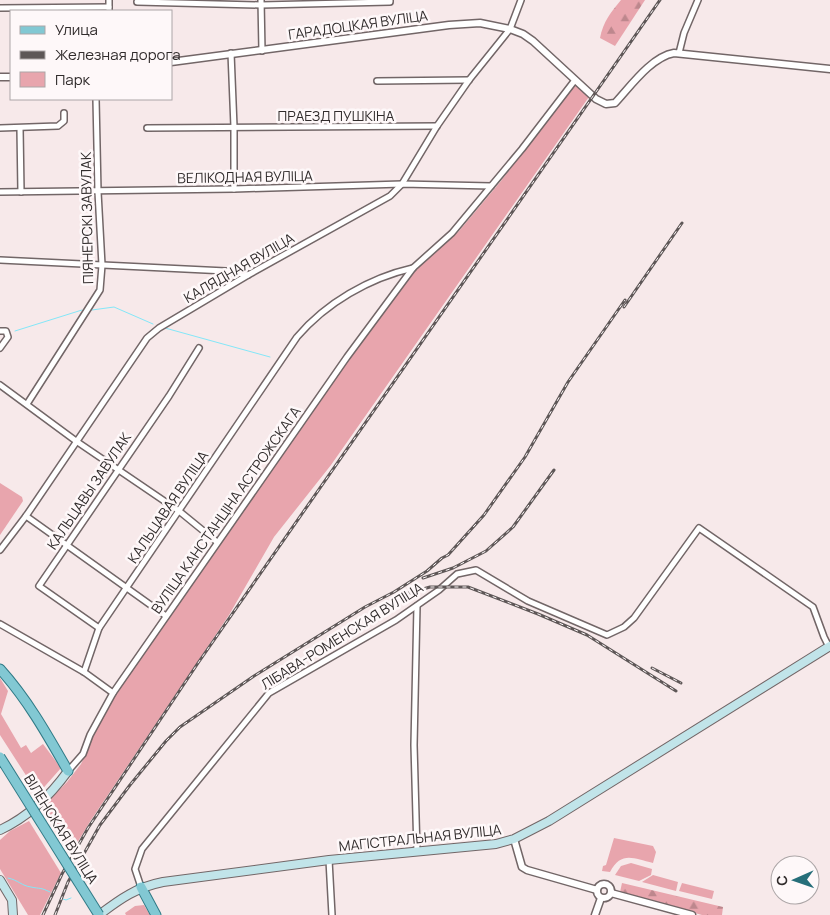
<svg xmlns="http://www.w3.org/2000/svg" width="830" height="915" font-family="Manrope,sans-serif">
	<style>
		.green { fill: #e8a5ad }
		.forest { fill: url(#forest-firs) }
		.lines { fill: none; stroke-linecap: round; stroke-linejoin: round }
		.stream { stroke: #84e7f8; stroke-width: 1 }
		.minor-casing { stroke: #726667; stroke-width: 8 }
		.tertiary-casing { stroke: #726667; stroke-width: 9 }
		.secondary-casing { stroke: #726667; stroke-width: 10 }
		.primary-casing { stroke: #307a86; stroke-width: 11 }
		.minor { stroke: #fff; stroke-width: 5 }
		.tertiary { stroke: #fff; stroke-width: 6 }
		.secondary { stroke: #c1e4e9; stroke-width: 8 }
		.primary { stroke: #82c8d3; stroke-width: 9 }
		.rail-casing { stroke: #5e5757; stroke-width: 3 }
		.rail { stroke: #fef8f9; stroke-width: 1; stroke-dasharray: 4; stroke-linecap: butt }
		.primary-bridge-casing { stroke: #307a86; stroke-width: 11; stroke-linecap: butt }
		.primary-bridge { stroke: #82c8d3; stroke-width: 9 }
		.labels { text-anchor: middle; stroke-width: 5; stroke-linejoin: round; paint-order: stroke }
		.street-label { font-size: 14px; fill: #312c2c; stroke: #fef8f9 }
	</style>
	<defs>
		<pattern id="forest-firs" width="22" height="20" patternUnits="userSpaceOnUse" patternTransform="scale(1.25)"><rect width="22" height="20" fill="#e8a5ad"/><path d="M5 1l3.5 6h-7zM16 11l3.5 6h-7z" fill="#bd878d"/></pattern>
	</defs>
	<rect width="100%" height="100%" fill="#f7e9ea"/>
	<g class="green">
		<polygon points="577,81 591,94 331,465 274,537 229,615 91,820 71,853 43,807 67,782 81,764 87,751 97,725 116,690 357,348 415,270 459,231 501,181"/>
		<polygon points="0,483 22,497 23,501 0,535"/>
		<polygon points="0,678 8,691 1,714 21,748 26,745 31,753 43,744 61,768 38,794 0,735"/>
		<polygon points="29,821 61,873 40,915 28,915 0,869 0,840 10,831"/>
		<path d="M614,838L653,846L656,852L653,863C633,858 621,851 610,872L602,871L603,866L606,865Z"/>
		<polygon points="631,863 652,869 651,875 639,881 615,875 621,866"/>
		<polygon points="653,875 678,882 676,891 642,882"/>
		<polygon points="682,883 714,891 712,899 679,891"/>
		<polygon points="144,905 150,915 126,915 125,913 135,906"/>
	</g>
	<g class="forest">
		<path d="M621,0H645L615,46L600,38C603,22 611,12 621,0Z"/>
		<polygon points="622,883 723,907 722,915 702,915 620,892"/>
	</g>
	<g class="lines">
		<g class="stream">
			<polyline points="92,310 114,307 153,324"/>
			<polyline points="165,328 270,357"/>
			<polyline points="15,331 82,310"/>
			<path d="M8,878C18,880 22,886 31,887C40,889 40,887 50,892"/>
			<polyline points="63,899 66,900 71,898"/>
		</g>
		<defs>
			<g id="minor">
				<polyline points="109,0 109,11"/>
				<polyline points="261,0 262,51"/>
				<polyline points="137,2 261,5 390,2 390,0"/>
				<polyline points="0,8 109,7"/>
				<polyline points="231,53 234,127 234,189"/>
				<polyline points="679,53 684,33 698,0"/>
				<polyline points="377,81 469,80"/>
				<polyline points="0,128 58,126 64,121 64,113"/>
				<polyline points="20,128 21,192"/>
				<polyline points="147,128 437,126"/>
				<polyline points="0,192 234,189 402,184 491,186"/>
				<polyline points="0,260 226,271 248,275"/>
				<polyline points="0,331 6,331 8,337 0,348"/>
				<polyline points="0,385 76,441 179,511 217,542"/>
				<polyline points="27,404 100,290 102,265 98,192 96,99"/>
				<polyline points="26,516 166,616"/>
				<polyline points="0,550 26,516 147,338 159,328 248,275 390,196 402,184 437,126 469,80 510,29 521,0"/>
				<polyline points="417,606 414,745 417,852"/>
				<polyline points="0,624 84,672 113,693"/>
				<polyline points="99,628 39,586 169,396 199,348"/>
				<path d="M84,672L99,628L297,337C326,303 369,278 413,268"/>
				<polyline points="68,771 83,754 90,735 113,693 347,357 413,268 452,233 522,149 575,80"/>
				<polyline points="329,860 332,915"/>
				<polyline points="141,887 135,869 142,849 269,693 396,620 439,590 457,574 476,570 528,601 607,635 624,627 634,618 699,528 813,607 824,637 829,647"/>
			</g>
			<g id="tertiary">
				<path d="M171,62L449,25L480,23L510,29L523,34L533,41L596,99L606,104L615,103C630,87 651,57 674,53L830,69"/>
				<polyline points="0,77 11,77"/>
				<polyline points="514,839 522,867 527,870 597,890"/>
				<circle cx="604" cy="891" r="7"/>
				<polyline points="611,893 692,915"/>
				<polyline points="595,915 601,898"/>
			</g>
			<g id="secondary">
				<path d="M0,830C28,817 50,796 68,771"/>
				<polyline points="0,880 12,900 13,915"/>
				<path d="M99,915C120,899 137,887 163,882L329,860L496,844L514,839L549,821L830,646"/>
			</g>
			<g id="primary">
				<path d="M0,669C28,700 48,736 68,771"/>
				<polyline points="141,887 156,915"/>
			</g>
		</defs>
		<use href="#minor" class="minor-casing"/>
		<use href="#tertiary" class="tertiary-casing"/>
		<use href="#secondary" class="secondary-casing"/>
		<use href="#primary" class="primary-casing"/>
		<use href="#minor" class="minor"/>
		<use href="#tertiary" class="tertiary"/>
		<use href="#secondary" class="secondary"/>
		<use href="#primary" class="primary"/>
		<defs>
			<g id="rail">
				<polyline points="624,307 682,223"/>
				<polyline points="423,578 453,568 486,551 513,527 554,470"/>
				<polyline points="392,598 430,587 468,587 538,614 587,635 676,691"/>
				<polyline points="652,668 681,683"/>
				<polyline points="43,915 62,874 88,828 198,663 660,0"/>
				<polyline points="55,915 68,882 100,825 130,785 166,741 180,727 254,676 365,607 394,592 427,571 442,558 448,555 484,515 525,457 568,382 625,300"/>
			</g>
		</defs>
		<use href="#rail" class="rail-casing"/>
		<use href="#rail" class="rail"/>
		<defs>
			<polyline id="primary-bridge" points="0,757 99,915"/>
		</defs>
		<use href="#primary-bridge" class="primary-bridge-casing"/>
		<use href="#primary-bridge" class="primary-bridge"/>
	</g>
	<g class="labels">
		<g class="street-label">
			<text transform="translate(358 25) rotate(-8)" y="5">ГАРАДОЦКАЯ ВУЛІЦА</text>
			<text x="336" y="121">ПРАЕЗД ПУШКІНА</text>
			<text transform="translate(245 177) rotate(-1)" y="5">ВЕЛІКОДНАЯ ВУЛІЦА</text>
			<text transform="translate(87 218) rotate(-91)" y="5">ПІЯНЕРСКІ ЗАВУЛАК</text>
			<text transform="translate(239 268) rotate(-30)" y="5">КАЛЯДНАЯ ВУЛІЦА</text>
			<text transform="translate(89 491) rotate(-56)" y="5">КАЛЬЦАВЫ ЗАВУЛАК</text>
			<text transform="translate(168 507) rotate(-56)" y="5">КАЛЬЦАВАЯ ВУЛІЦА</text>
			<text transform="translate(226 510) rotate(-55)" y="5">ВУЛІЦА КАНСТАНЦІНА АСТРОЖСКАГА</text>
			<text transform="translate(342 636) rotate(-32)" y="5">ЛІБАВА-РОМЕНСКАЯ ВУЛІЦА</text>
			<text transform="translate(61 829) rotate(58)" y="5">ВІЛЕНСКАЯ ВУЛІЦА</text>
			<text transform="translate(420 838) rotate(-6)" y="5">МАГІСТРАЛЬНАЯ ВУЛІЦА</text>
		</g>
	</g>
	<rect x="10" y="10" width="162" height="90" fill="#fef8f9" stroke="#aca6a7"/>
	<rect x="20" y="26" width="25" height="8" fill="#82c8d3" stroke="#aca6a7"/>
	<text x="55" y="35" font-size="15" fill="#312c2c">Улица</text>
	<rect x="20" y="51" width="25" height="8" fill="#5e5757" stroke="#aca6a7"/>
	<text x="55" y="60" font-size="15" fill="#312c2c">Железная дорога</text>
	<rect x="20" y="72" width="25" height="15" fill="#e8a5ad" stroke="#aca6a7"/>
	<text x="55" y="85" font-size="15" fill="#312c2c">Парк</text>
	<g transform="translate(795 880) rotate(268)"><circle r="24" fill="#fef8f9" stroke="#aca6a7"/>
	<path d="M0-4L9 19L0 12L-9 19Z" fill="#266e79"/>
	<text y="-8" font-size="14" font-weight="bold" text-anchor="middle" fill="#312c2c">С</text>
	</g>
</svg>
